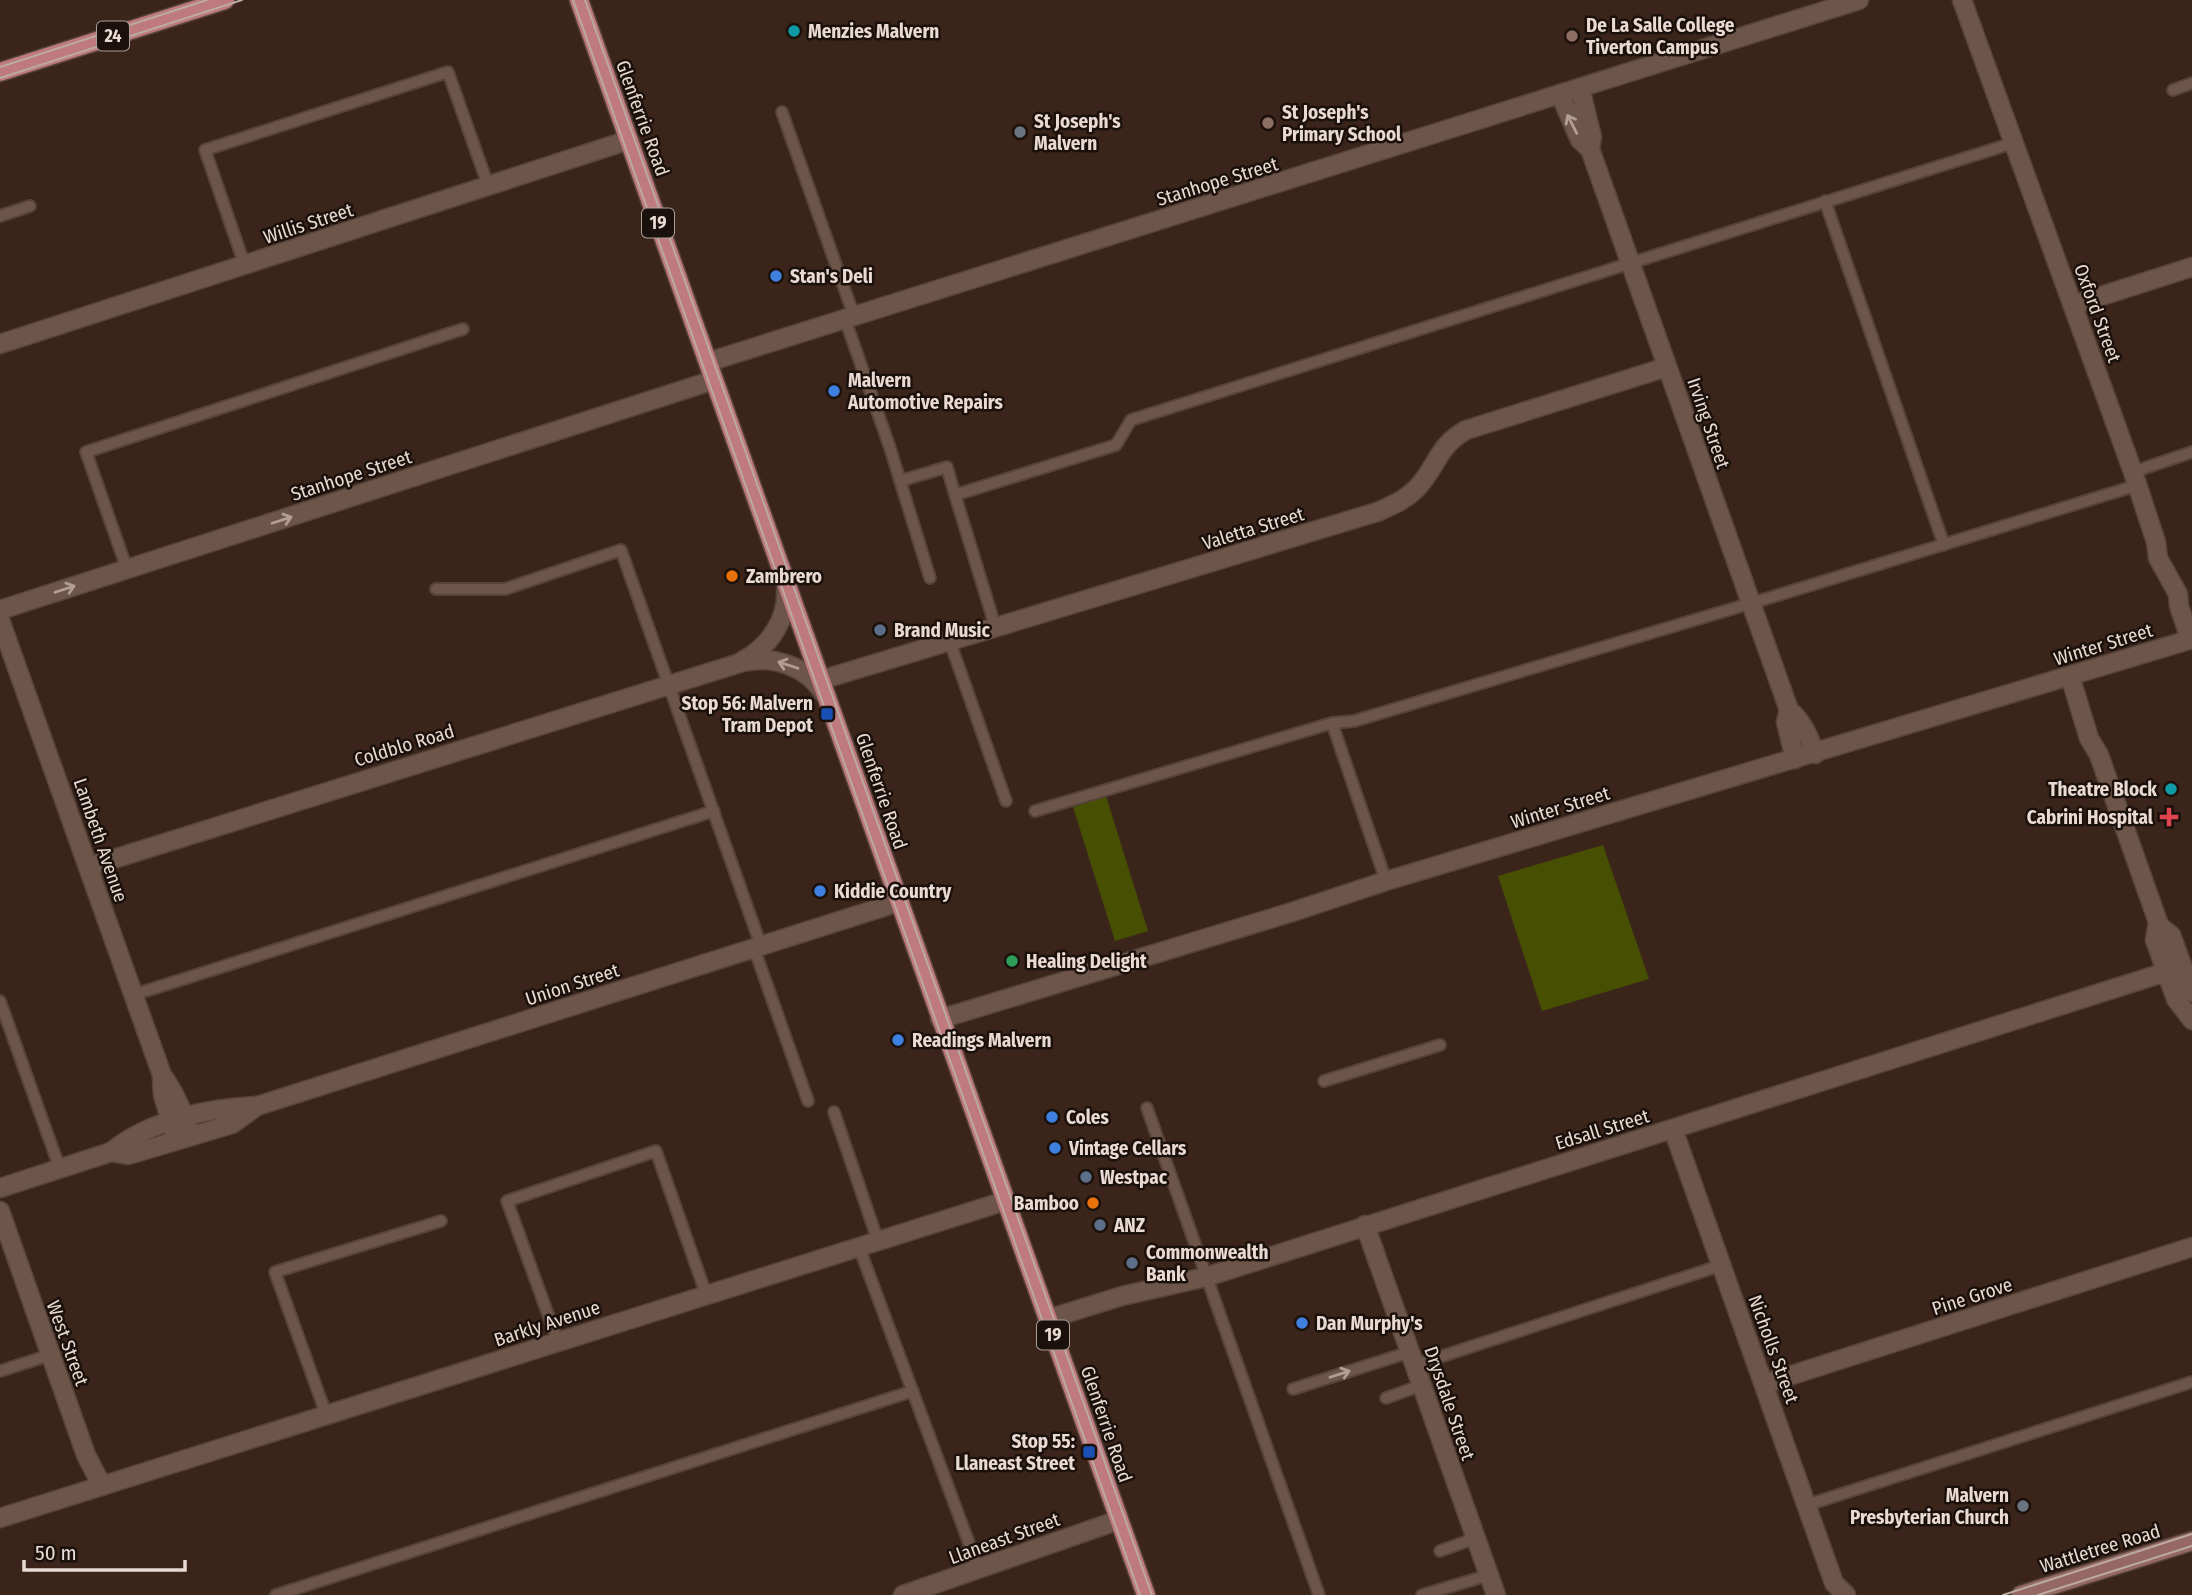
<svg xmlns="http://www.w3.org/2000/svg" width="2192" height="1595" font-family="'Fira Sans Condensed',sans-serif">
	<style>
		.green { fill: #474f03 }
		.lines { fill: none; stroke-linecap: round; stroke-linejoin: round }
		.lane-casing { stroke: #56433a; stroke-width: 14 }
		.street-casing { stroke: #56433a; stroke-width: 21 }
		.secondary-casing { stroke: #56433a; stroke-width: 21 }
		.primary-casing { stroke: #56433a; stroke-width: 21 }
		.lane { stroke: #6e5549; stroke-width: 10 }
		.street { stroke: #6e5549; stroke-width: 18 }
		.secondary { stroke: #966863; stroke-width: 18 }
		.primary { stroke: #bf7a7e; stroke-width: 18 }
		.tram { stroke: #baaaa2; stroke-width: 2 }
		.oneway { stroke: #b29e95 }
		.culture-dot { fill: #0f9aa8; stroke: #1b110c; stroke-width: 2.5 }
		.education-dot { fill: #8d6e63; stroke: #1b110c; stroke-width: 2.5 }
		.worship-dot { fill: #6b7280; stroke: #1b110c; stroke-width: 2.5 }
		.shop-dot { fill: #3f7fe0; stroke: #1b110c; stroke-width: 2.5 }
		.food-dot { fill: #e8710a; stroke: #1b110c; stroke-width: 2.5 }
		.service-dot { fill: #5c6f8a; stroke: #1b110c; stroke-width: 2.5 }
		.transit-dot { fill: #1a4fb4; stroke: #1b110c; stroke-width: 2.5 }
		.health-dot { fill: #e0444e; stroke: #1b110c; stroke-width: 2.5 }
		.leisure-dot { fill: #2e9e5b; stroke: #1b110c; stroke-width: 2.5 }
		.labels { text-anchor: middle; stroke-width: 5; stroke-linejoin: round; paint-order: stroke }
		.shield { fill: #1b110c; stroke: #ab9e97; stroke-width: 2 }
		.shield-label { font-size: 18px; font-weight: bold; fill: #e9dad3 }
		.poi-label { font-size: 19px; font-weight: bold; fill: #e9dad3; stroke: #1b110c; text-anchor: start }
		.street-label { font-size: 19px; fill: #e9dad3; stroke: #1b110c }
	</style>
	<rect width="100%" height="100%" fill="#3b251a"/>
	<g class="green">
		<polygon points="1106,796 1148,931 1115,941 1073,807"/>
		<polygon points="1603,845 1649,979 1542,1011 1498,876"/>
	</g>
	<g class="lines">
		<defs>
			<g id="lane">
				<polyline points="2173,90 2192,83"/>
				<polyline points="782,112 854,316"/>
				<polyline points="1825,201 1944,545"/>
				<polyline points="0,216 30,206"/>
				<polyline points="245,266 205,150 448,72 488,185"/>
				<polyline points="845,319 890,448 930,578"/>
				<polyline points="2133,472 2192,452"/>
				<polyline points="900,481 947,467 955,495"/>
				<polyline points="127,569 86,452 463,329"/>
				<polyline points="436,589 505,589 621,550 761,946"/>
				<polyline points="996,629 955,495 1116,445 1131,420 2013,143"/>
				<polyline points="950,642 1006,801"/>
				<polyline points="1332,723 1386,881"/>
				<polyline points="1035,811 1332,723 1354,721 1772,597 2138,485"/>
				<polyline points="754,948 808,1101"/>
				<polyline points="133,995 714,811"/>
				<polyline points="0,1001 60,1169"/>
				<polyline points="1324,1081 1440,1045"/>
				<polyline points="1147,1108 1319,1595"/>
				<polyline points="834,1112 878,1241"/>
				<polyline points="859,1247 979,1570"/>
				<polyline points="558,1342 507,1201 656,1151 706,1294"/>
				<polyline points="1415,1365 1722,1265"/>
				<polyline points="0,1371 50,1355"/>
				<polyline points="1293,1389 1410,1352"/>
				<polyline points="1386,1398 1422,1385"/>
				<polyline points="326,1414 275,1272 441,1221"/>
				<polyline points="1807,1505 2192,1382"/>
				<polyline points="1440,1551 1476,1538"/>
				<polyline points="276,1595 913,1391"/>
				<polyline points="1422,1595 1489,1575"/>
			</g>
			<g id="street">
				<polyline points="1962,0 2133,472 2156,542 2158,558 2178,594 2179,606 2190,639"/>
				<polyline points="1580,88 1592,137 1590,149"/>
				<path d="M1560,94L1580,140L1590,149L1789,710C1803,722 1809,736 1815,754"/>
				<polyline points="2073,305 2192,267"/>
				<polyline points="0,344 629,140"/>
				<polyline points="708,362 1859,0"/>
				<polyline points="0,610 714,380"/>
				<path d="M0,620L162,1075C176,1094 183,1113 191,1136"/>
				<path d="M742,661C771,646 789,617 786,585"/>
				<polyline points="2070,676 2089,738 2099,755 2158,922 2155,940 2176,999 2192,1020"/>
				<path d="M821,680L1377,512C1391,506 1405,500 1416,489C1437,468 1436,447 1466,430L1667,367"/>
				<polyline points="1789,710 1786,722 1795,759"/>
				<path d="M88,867L743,662C775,655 808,667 825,695"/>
				<polyline points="2158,925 2171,935 2192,992"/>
				<polyline points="940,1019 1289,913 1386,881 2192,639"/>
				<polyline points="162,1078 163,1095 174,1132"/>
				<polyline points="1673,1129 1834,1583 1846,1595"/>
				<polyline points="111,1152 128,1155 232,1124 257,1106"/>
				<path d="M0,1188L111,1152C150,1120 208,1108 257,1106L899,902"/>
				<polyline points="0,1211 86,1455 102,1486"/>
				<polyline points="1365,1225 1496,1595"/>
				<polyline points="1048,1319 1122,1296 1206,1277 2166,972 2173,971 2187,980"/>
				<polyline points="1764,1384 2192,1247"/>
				<polyline points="0,1518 1005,1201"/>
				<polyline points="903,1595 1119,1520"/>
			</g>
			<polyline id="secondary" points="2021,1595 2192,1541"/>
			<g id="primary">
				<polyline points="579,0 1146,1595"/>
				<polyline points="0,72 225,0"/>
			</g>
		</defs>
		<use href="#lane" class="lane-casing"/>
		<use href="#street" class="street-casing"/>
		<use href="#secondary" class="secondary-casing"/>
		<use href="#primary" class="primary-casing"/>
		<use href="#lane" class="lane"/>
		<use href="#street" class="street"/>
		<use href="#secondary" class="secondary"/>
		<use href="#primary" class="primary"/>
		<g class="tram">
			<polyline points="573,0 1140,1595"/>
			<polyline points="585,0 1152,1595"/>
			<polyline points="0,67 207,0"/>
			<polyline points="0,78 242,0"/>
			<polyline points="2003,1595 2192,1534"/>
			<polyline points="2038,1595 2192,1546"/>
		</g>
	</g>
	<defs><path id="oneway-shaft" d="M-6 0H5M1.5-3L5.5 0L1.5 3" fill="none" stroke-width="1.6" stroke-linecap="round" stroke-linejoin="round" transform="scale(1.75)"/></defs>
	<g class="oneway">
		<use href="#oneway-shaft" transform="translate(1572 124) rotate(-117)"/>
		<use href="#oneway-shaft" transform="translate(282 520) rotate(-18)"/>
		<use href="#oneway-shaft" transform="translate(65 589) rotate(-18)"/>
		<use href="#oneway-shaft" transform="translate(788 665) rotate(-162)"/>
		<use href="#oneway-shaft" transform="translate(1340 1374) rotate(-18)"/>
	</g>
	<g class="culture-dot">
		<circle cx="794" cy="31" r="7"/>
		<circle cx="2171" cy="789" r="7"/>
	</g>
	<g class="education-dot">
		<circle cx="1572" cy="36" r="7"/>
		<circle cx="1268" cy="123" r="7"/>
	</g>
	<g class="worship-dot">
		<circle cx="1020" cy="132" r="7"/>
		<circle cx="2023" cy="1506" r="7"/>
	</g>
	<g class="shop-dot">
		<circle cx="776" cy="276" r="7"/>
		<circle cx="834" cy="391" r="7"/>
		<circle cx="820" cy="891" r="7"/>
		<circle cx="898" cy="1040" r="7"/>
		<circle cx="1052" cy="1117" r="7"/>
		<circle cx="1055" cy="1148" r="7"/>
		<circle cx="1302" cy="1323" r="7"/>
	</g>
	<g class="food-dot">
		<circle cx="732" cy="576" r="7"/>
		<circle cx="1093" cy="1203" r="7"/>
	</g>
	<g class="service-dot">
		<circle cx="880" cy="630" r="7"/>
		<circle cx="1086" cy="1177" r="7"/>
		<circle cx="1100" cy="1225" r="7"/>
		<circle cx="1132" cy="1263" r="7"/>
	</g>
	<g class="transit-dot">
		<rect x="820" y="707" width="14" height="14" rx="3.5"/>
		<rect x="1082" y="1445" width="14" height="14" rx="3.5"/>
	</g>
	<path class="health-dot" d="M2165.5 806.5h7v7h7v7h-7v7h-7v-7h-7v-7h7z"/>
	<circle class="leisure-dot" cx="1012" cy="961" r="7"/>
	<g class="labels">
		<g class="shield">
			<rect x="97" y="21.5" width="32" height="29" rx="5"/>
			<rect x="642" y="208.5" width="32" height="29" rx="5"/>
			<rect x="1037" y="1320.5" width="32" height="29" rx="5"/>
		</g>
		<g class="shield-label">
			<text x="113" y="42">24</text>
			<text x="658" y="229">19</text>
			<text x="1053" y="1341">19</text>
		</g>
		<g class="poi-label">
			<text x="1586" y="32">De La Salle College<tspan x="1586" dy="22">Tiverton Campus</tspan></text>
			<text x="808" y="38">Menzies Malvern</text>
			<text x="1282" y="119">St Joseph's<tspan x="1282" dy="22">Primary School</tspan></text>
			<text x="1034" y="128">St Joseph's<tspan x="1034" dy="22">Malvern</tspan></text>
			<text x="790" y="283">Stan's Deli</text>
			<text x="848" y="387">Malvern<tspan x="848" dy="22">Automotive Repairs</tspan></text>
			<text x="746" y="583">Zambrero</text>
			<text x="894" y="637">Brand Music</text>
			<text x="813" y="710" text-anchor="end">Stop 56: Malvern<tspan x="813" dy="22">Tram Depot</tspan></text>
			<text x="2157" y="796" text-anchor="end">Theatre Block</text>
			<text x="2153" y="824" text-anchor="end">Cabrini Hospital</text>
			<text x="834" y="898">Kiddie Country</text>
			<text x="1026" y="968">Healing Delight</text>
			<text x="912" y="1047">Readings Malvern</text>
			<text x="1066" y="1124">Coles</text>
			<text x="1069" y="1155">Vintage Cellars</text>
			<text x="1100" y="1184">Westpac</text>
			<text x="1079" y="1210" text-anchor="end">Bamboo</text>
			<text x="1114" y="1232">ANZ</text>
			<text x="1146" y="1259">Commonwealth<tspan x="1146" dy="22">Bank</tspan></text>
			<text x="1316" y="1330">Dan Murphy's</text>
			<text x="1075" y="1448" text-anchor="end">Stop 55:<tspan x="1075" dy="22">Llaneast Street</tspan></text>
			<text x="2009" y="1502" text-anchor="end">Malvern<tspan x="2009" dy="22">Presbyterian Church</tspan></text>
		</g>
		<g class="street-label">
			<text transform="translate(643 118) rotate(70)" y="7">Glenferrie Road</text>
			<text transform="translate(1217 181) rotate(-17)" y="7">Stanhope Street</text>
			<text transform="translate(308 223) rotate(-18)" y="7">Willis Street</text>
			<text transform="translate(2098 313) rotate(70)" y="7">Oxford Street</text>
			<text transform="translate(1709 423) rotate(71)" y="7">Irving Street</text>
			<text transform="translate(351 475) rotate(-18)" y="7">Stanhope Street</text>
			<text transform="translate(1253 528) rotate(-17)" y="7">Valetta Street</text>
			<text transform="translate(2103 644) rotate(-17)" y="7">Winter Street</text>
			<text transform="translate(404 745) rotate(-17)" y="7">Coldblo Road</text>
			<text transform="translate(882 791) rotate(71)" y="7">Glenferrie Road</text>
			<text transform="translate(1560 807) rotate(-17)" y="7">Winter Street</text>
			<text transform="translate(101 840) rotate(71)" y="7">Lambeth Avenue</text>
			<text transform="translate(572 984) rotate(-18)" y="7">Union Street</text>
			<text transform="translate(1602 1129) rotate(-17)" y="7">Edsall Street</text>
			<text transform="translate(1972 1296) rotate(-18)" y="7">Pine Grove</text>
			<text transform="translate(547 1323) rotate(-18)" y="7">Barkly Avenue</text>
			<text transform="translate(68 1343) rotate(70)" y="7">West Street</text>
			<text transform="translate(1774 1349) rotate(70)" y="7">Nicholls Street</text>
			<text transform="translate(1450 1403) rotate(71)" y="7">Drysdale Street</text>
			<text transform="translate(1107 1424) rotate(71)" y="7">Glenferrie Road</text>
			<text transform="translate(1004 1538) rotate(-20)" y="7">Llaneast Street</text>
			<text transform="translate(2100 1548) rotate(-17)" y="7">Wattletree Road</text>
		</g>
	</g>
	<path d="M24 1560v10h161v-10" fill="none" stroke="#e9dad3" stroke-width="3.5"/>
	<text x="35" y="1560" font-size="21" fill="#e9dad3" stroke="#1b110c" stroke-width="5" paint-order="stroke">50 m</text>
</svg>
